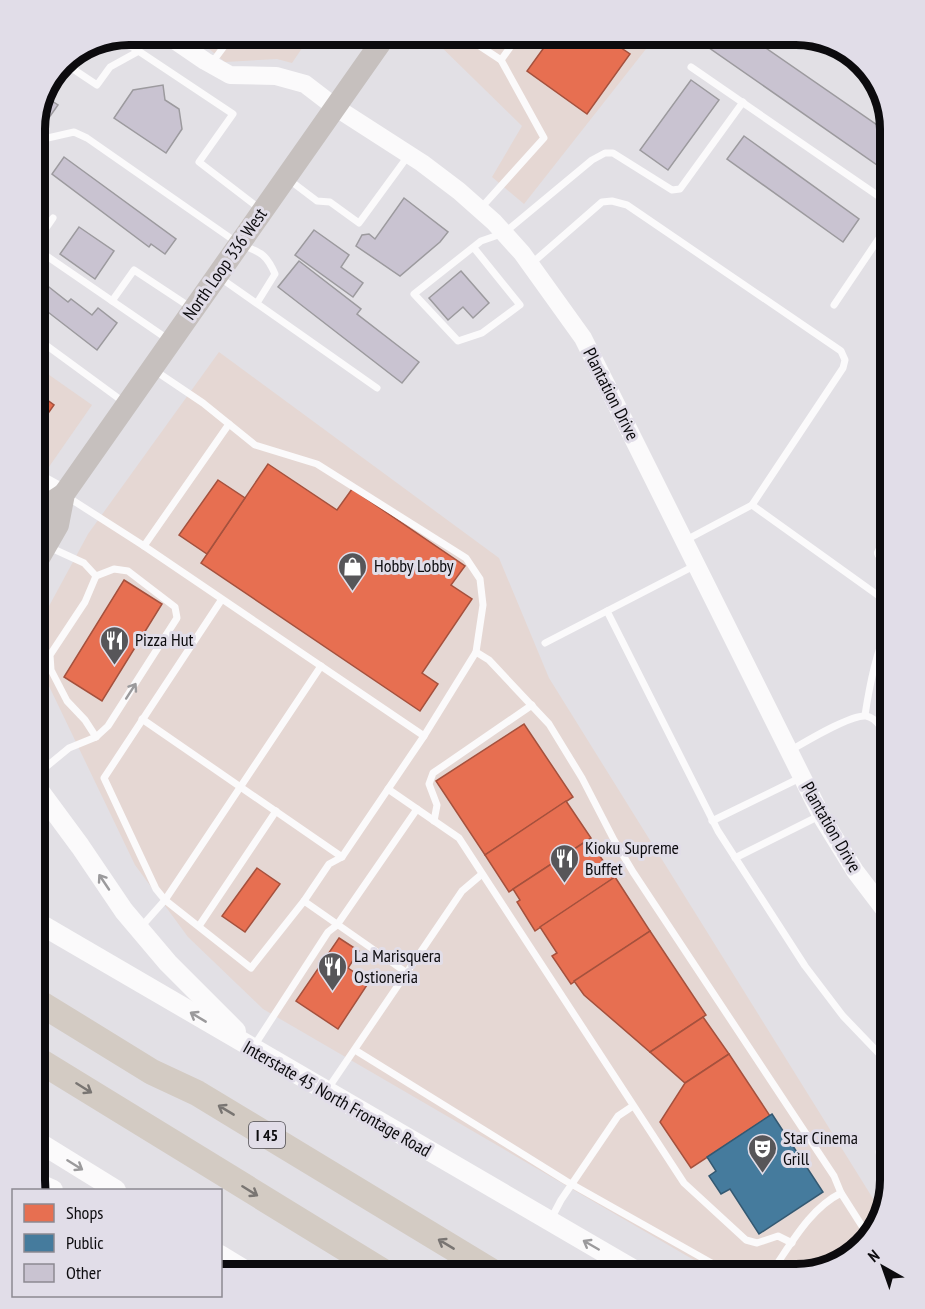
<svg xmlns="http://www.w3.org/2000/svg" width="925" height="1309" font-family="'PT Sans Narrow',sans-serif">
	<style>
		.commercial { fill: #e5d7d3 }
		.shops { fill: #e76f51; stroke: #a5513d; stroke-width: 1.5 }
		.public { fill: #457b9d; stroke: #345972; stroke-width: 1.5 }
		.building { fill: #c9c3d1; stroke: #9c9a9e; stroke-width: 1.5 }
		.lines { fill: none; stroke-linecap: round; stroke-linejoin: round }
		.service { stroke: #fbfafb; stroke-width: 7 }
		.minor { stroke: #fbfafb; stroke-width: 14 }
		.tertiary { stroke: #fbfafb; stroke-width: 18 }
		.secondary { stroke: #fbfafb; stroke-width: 20 }
		.primary { stroke: #c6c0be; stroke-width: 22 }
		.motorway { stroke: #d3cbc3; stroke-width: 26 }
		.oneway { stroke: #9b9a9c }
		.oneway2 { stroke: #797572 }
		.labels { text-anchor: middle; stroke-width: 6; stroke-linejoin: round; paint-order: stroke }
		.shield { fill: #e1dde8; stroke: #4c4a4f; stroke-width: 1.5 }
		.shield-label { font-size: 16px; font-weight: bold; fill: #0c0b0e }
		.street-label { font-size: 18px; fill: #0c0b0e; stroke: #e1dde8 }
		.poi-label { font-size: 18px; fill: #0c0b0e; stroke: #e1dde8; text-anchor: start }
		.rim { fill: none; stroke: #0c0b0e; stroke-width: 8 }
	</style>
	<rect width="100%" height="100%" fill="#e2e0e5"/>
	<g class="commercial">
		<polygon points="192,35 311,35 292,63 277,59 225,62"/>
		<polygon points="429,35 657,35 524,204 492,177 522,126"/>
		<polygon points="219,352 499,558 549,678 882,1213 878,1228 844,1262 797,1274 718,1274 263,1009 188,937 135,865 35,657 35,632 88,534"/>
		<polygon points="35,365 92,405 35,487"/>
	</g>
	<g class="shops">
		<polygon points="553,35 602,35 630,54 587,114 527,71"/>
		<polygon points="35,391 54,405 35,432"/>
		<polygon points="268,464 337,510 352,489 465,566 451,585 472,599 422,673 438,684 420,711 201,563"/>
		<polygon points="218,480 245,498 207,554 179,535"/>
		<polygon points="124,580 162,604 102,701 64,677"/>
		<polygon points="524,724 573,797 485,855 436,781"/>
		<polygon points="566,801 591,838 509,892 485,855"/>
		<polygon points="588,840 615,877 535,931 517,902 520,900 513,889"/>
		<polygon points="257,868 280,884 245,932 222,916"/>
		<polygon points="615,877 650,931 571,984 552,956 557,953 540,927"/>
		<polygon points="650,931 706,1015 650,1052 584,995 574,981"/>
		<polygon points="339,938 359,951 348,968 369,982 338,1029 296,1001"/>
		<polygon points="703,1017 729,1054 685,1083 650,1052"/>
		<polygon points="729,1054 770,1116 691,1168 660,1122 685,1083"/>
	</g>
	<polygon class="public" points="772,1114 823,1192 759,1234 730,1189 721,1194 709,1176 716,1171 707,1157"/>
	<g class="building">
		<polygon points="712,35 747,35 890,134 890,174 705,45"/>
		<polygon points="691,80 719,100 668,170 640,150"/>
		<polygon points="163,85 165,100 179,109 182,129 166,153 114,118 133,90"/>
		<polygon points="49,93 51,95 49,99 58,105 46,122 38,116"/>
		<polygon points="744,136 859,219 843,242 727,159"/>
		<polygon points="64,157 176,239 165,254 151,244 149,247 52,174"/>
		<polygon points="404,198 448,232 440,242 400,276 356,246 362,235 369,234 375,239"/>
		<polygon points="79,227 114,251 95,279 60,254"/>
		<polygon points="314,230 349,255 341,267 363,283 353,297 295,255"/>
		<polygon points="299,261 361,309 357,314 419,362 402,383 278,287"/>
		<polygon points="461,271 489,303 473,318 463,307 448,320 429,298"/>
		<polygon points="35,276 68,302 71,299 92,315 98,308 117,323 97,350 35,302"/>
	</g>
	<g class="lines">
		<g class="service">
			<polyline points="223,35 229,39 271,35"/>
			<polyline points="463,35 501,60 544,138 480,209"/>
			<polyline points="119,38 233,114 199,162 260,209"/>
			<polyline points="501,60 519,35"/>
			<polyline points="64,63 97,85 110,67 139,51"/>
			<polyline points="211,64 231,37"/>
			<polyline points="691,67 890,204"/>
			<path d="M35,139L39,140L74,132L87,138L239,244C260,252 266,253 275,274L257,303"/>
			<polyline points="288,179 317,201 330,202 359,223 408,156"/>
			<polyline points="35,244 53,218"/>
			<polyline points="35,248 169,340"/>
			<polyline points="474,248 520,305 482,333 458,341 414,294 481,241 504,233 592,160 605,153 613,153 672,190 680,189 743,102"/>
			<polyline points="531,264 602,202 612,201 627,205 841,351 845,360 843,368 752,505 686,540"/>
			<polyline points="219,277 377,388"/>
			<polyline points="112,301 134,270 190,307"/>
			<polyline points="834,305 890,222"/>
			<polyline points="35,337 125,403"/>
			<polyline points="229,424 255,445 317,464 466,558 480,579 483,605 476,652 424,736"/>
			<polyline points="66,496 144,546 229,424 203,403 154,370"/>
			<polyline points="752,505 890,604"/>
			<polyline points="144,546 424,736 342,857 329,864 304,901 251,968 165,900 156,889 104,778 222,599"/>
			<polyline points="607,611 718,831 805,966 843,1016 890,1065"/>
			<polyline points="545,643 694,566"/>
			<polyline points="476,652 489,660 549,724 582,778 614,840 633,872 834,1176 841,1193 869,1237"/>
			<path d="M865,715C870,683 876,652 890,622"/>
			<polyline points="142,719 342,857"/>
			<polyline points="96,737 108,726 177,618 175,607 128,571 114,569 96,576"/>
			<path d="M791,750C805,742 851,714 866,716C878,718 885,734 890,744"/>
			<polyline points="35,776 69,748 96,737 85,720 67,701 51,670 50,655 85,602 96,576 84,563 49,547"/>
			<polyline points="388,789 459,838 684,1183 746,1240 757,1243 778,1236 792,1243"/>
			<polyline points="434,821 437,805 429,784 433,773 532,705"/>
			<polyline points="712,821 802,777"/>
			<polyline points="735,858 821,815"/>
			<polyline points="304,901 407,973"/>
			<polyline points="199,926 276,811"/>
			<polyline points="141,927 165,900 321,666"/>
			<polyline points="254,1046 328,932 337,925 417,809"/>
			<polyline points="355,1050 566,1181 731,1274"/>
			<polyline points="327,1090 462,891 482,874"/>
			<path d="M890,1176C875,1156 876,1148 890,1127"/>
			<polyline points="551,1219 561,1200 618,1116 633,1106"/>
			<path d="M770,1274C790,1246 809,1209 841,1193"/>
		</g>
		<polyline class="minor" points="881,553 890,540"/>
		<g class="tertiary">
			<polyline points="167,35 205,61 230,75 276,76 305,84 335,107 422,163 459,191 494,222 522,253 583,338 823,819 855,871 890,917"/>
			<polyline points="35,478 64,494"/>
		</g>
		<g class="secondary">
			<polyline points="35,785 80,846 124,911 168,963 236,1031"/>
			<polyline points="35,921 641,1274"/>
			<polyline points="35,1140 116,1190"/>
			<polyline points="35,1182 53,1190"/>
			<polyline points="220,1255 251,1274"/>
		</g>
		<g class="primary">
			<polyline points="35,513 64,494"/>
			<polyline points="35,565 58,525 64,494 386,35"/>
		</g>
		<g class="motorway">
			<polyline points="35,1000 152,1072 197,1093 496,1274"/>
			<polyline points="35,1058 387,1274"/>
		</g>
	</g>
	<defs><path id="oneway-shaft" d="M-6 0H5M1.5-3L5.5 0L1.5 3" fill="none" stroke-width="1.6" stroke-linecap="round" stroke-linejoin="round" transform="scale(1.5)"/></defs>
	<g class="oneway">
		<use href="#oneway-shaft" transform="translate(131 691) rotate(-57)"/>
		<use href="#oneway-shaft" transform="translate(104 882) rotate(-124)"/>
		<use href="#oneway-shaft" transform="translate(198 1017) rotate(-149)"/>
		<use href="#oneway-shaft" transform="translate(75 1165) rotate(32)"/>
		<use href="#oneway-shaft" transform="translate(591 1245) rotate(-150)"/>
	</g>
	<g class="oneway2">
		<use href="#oneway-shaft" transform="translate(84 1088) rotate(32)"/>
		<use href="#oneway-shaft" transform="translate(226 1110) rotate(-149)"/>
		<use href="#oneway-shaft" transform="translate(250 1191) rotate(32)"/>
		<use href="#oneway-shaft" transform="translate(446 1244) rotate(-149)"/>
	</g>
	<defs>
		<symbol id="shop-pin" viewBox="-11 -11 22 30"><path d="M0 17L-7.5 6A9.5 9.5 0 1 1 7.5 6Z" fill="#575659" stroke="#e1dde8"/><path d="M-5-2.5h2.3a2.7 3.5 0 0 1 5.4 0H5L5.5 6h-11ZM-1.5-2.5h3a1.5 2.3 0 0 0-3 0Z" fill="#fff"/></symbol>
		<symbol id="restaurant-pin" viewBox="-11 -11 22 30"><path d="M0 17L-7.5 6A9.5 9.5 0 1 1 7.5 6Z" fill="#575659" stroke="#e1dde8"/><path d="M-5-6h1v4h1v-4h1v4h1v-4h1v5L-1.5 .5V6h-2V.5L-5-1ZM5-6V6H3V1.5H1.5Q1.5-4 5-6Z" fill="#fff"/></symbol>
		<symbol id="theatre-pin" viewBox="-11 -11 22 30"><path d="M0 17L-7.5 6A9.5 9.5 0 1 1 7.5 6Z" fill="#575659" stroke="#e1dde8"/><path d="M-5-5.5Q0-4 5-5.5V0Q5 5 0 6Q-5 5-5 0ZM-3.3-2.5H-1v1.5H-3.3ZM1-2.5H3.3v1.5H1ZM-2.8 1Q0 5.5 2.8 1Z" fill="#fff"/></symbol>
	</defs>
	<g fill-rule="evenodd">
		<use href="#shop-pin" x="336" y="550" width="33" height="45"/>
		<use href="#restaurant-pin" x="98" y="624" width="33" height="45"/>
		<use href="#restaurant-pin" x="548" y="842" width="33" height="45"/>
		<use href="#restaurant-pin" x="316" y="950" width="33" height="45"/>
		<use href="#theatre-pin" x="746" y="1132" width="33" height="45"/>
	</g>
	<g class="labels">
		<rect class="shield" x="249" y="1122" width="36" height="26" rx="4.5"/>
		<g class="shield-label">
			<text x="267" y="1141">I 45</text>
		</g>
		<g class="street-label">
			<text transform="translate(225 264) rotate(-55)" y="6">North Loop 336 West</text>
			<text transform="translate(611 394) rotate(63)" y="6">Plantation Drive</text>
			<text transform="translate(831 827) rotate(60)" y="6">Plantation Drive</text>
			<text transform="translate(337 1099) rotate(30)" y="6">Interstate 45 North Frontage Road</text>
		</g>
		<g class="poi-label">
			<text x="374" y="572">Hobby Lobby</text>
			<text x="135" y="646">Pizza Hut</text>
			<text x="585" y="854">Kioku Supreme<tspan x="585" dy="21">Buffet</tspan></text>
			<text x="354" y="962">La Marisquera<tspan x="354" dy="21">Ostioneria</tspan></text>
			<text x="783" y="1144">Star Cinema<tspan x="783" dy="21">Grill</tspan></text>
		</g>
	</g>
	<path d="M0 0H925V1309H0ZM129 45H796A84 84 0 0 1 880 129V1180A84 84 0 0 1 796 1264H129A84 84 0 0 1 45 1180V129A84 84 0 0 1 129 45Z" fill="#e1dde8" fill-rule="evenodd"/>
	<path class="rim" d="M129 45H796A84 84 0 0 1 880 129V1180A84 84 0 0 1 796 1264H129A84 84 0 0 1 45 1180V129A84 84 0 0 1 129 45Z"/>
	<rect x="12" y="1189" width="210" height="108" fill="#e1dde8" stroke="#8c8991" stroke-width="1.5"/>
	<rect x="24" y="1204" width="30" height="18" fill="#e76f51" stroke="#8c8991" stroke-width="1.5"/>
	<text x="66" y="1219" font-size="18" fill="#0c0b0e">Shops</text>
	<rect x="24" y="1234" width="30" height="18" fill="#457b9d" stroke="#8c8991" stroke-width="1.5"/>
	<text x="66" y="1249" font-size="18" fill="#0c0b0e">Public</text>
	<rect x="24" y="1264" width="30" height="18" fill="#c9c3d1" stroke="#8c8991" stroke-width="1.5"/>
	<text x="66" y="1279" font-size="18" fill="#0c0b0e">Other</text>
	<g transform="translate(883 1267) rotate(320)" stroke="#e1dde8" stroke-width="4.5" paint-order="stroke">
	<path d="M0-4.5L10 22L0 15L-10 22Z" fill="#0c0b0e"/>
	<text y="-9" font-size="16" font-weight="bold" text-anchor="middle" fill="#0c0b0e">N</text>
	</g>
</svg>
